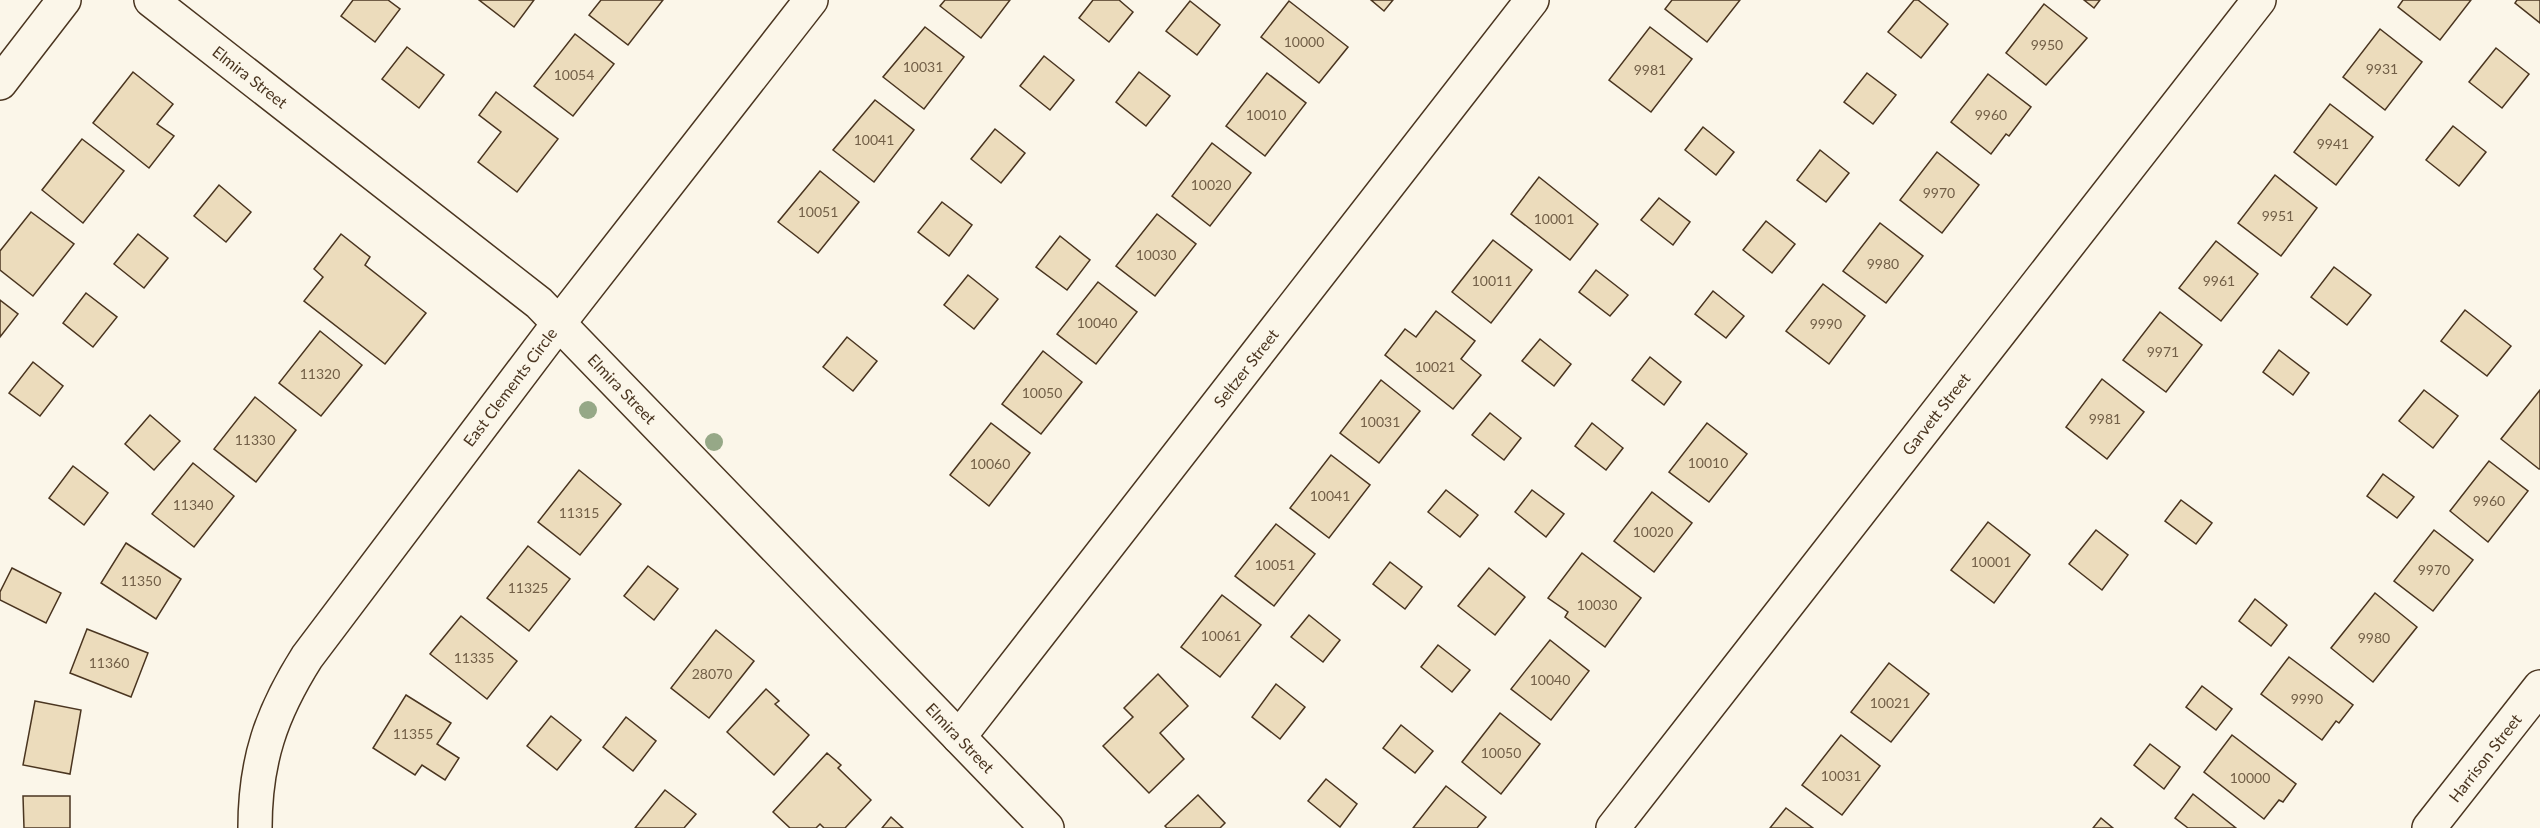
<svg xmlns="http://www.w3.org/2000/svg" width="2540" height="828" font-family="Lato,sans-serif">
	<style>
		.building { fill: #ecdcbc; stroke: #4a3520; stroke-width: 1.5 }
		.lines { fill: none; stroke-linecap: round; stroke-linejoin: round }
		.minor-casing { stroke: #4a3520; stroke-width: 36 }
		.minor { stroke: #fbf6e9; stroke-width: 33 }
		.tree { fill: #96a887 }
		.labels { text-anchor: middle; stroke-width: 4.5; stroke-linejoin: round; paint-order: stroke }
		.number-label { font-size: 14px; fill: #725f47 }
		.street-label { font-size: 16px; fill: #4a3520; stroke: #fbf6e9 }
	</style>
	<rect width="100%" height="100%" fill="#fbf6e9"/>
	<g class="building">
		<polygon points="353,0 388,0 400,9 375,42 341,16"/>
		<polygon points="479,0 534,0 514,27"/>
		<polygon points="601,0 663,0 628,45 589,15"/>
		<polygon points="945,0 1010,0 981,38 940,6"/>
		<polygon points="1093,0 1119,0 1133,12 1109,42 1079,18"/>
		<polygon points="1371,0 1393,0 1384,11"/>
		<polygon points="1672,0 1740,0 1707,42 1665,9"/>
		<polygon points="1914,0 1918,0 1948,24 1921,58 1888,32"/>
		<polygon points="2084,0 2100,0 2094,8"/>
		<polygon points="2403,0 2471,0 2440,40 2398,7"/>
		<polygon points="2517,0 2540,0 2540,23 2515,3"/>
		<polygon points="1190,1 1220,25 1197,55 1166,31"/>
		<polygon points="1289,1 1348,47 1319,83 1261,37"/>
		<polygon points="2044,4 2087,38 2046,85 2006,53"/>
		<polygon points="925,27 964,57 924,109 883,77"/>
		<polygon points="1650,27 1692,59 1651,112 1609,80"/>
		<polygon points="2380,29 2422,62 2385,110 2343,77"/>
		<polygon points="575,34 614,64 573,116 534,86"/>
		<polygon points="407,47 444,75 419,108 382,79"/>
		<polygon points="2496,48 2529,74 2502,108 2469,82"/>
		<polygon points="1044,56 1074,80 1050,110 1020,86"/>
		<polygon points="133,72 173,104 157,124 174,136 149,168 93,123"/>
		<polygon points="1139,72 1170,96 1146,126 1116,102"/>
		<polygon points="1267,73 1306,103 1265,156 1226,126"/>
		<polygon points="1867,73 1896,95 1873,124 1844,102"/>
		<polygon points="1988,74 2031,107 2009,136 2006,134 1991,154 1951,122"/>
		<polygon points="496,92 558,139 517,192 478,162 501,132 479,115"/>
		<polygon points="875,100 914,130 874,182 833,150"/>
		<polygon points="2330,104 2373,137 2336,185 2294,152"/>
		<polygon points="2453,126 2486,152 2459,186 2426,160"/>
		<polygon points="1703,127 1734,152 1716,175 1685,150"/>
		<polygon points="995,129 1025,153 1001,183 971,159"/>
		<polygon points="82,139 124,171 83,223 42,190"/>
		<polygon points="1212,143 1251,173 1210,226 1172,196"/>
		<polygon points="1820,150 1849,173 1826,202 1797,180"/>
		<polygon points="1937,152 1979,185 1942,233 1900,200"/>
		<polygon points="820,171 859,202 818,253 778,222"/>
		<polygon points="2275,175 2317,208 2281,256 2238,223"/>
		<polygon points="1539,177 1598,224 1570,260 1511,214"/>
		<polygon points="219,185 251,212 226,242 194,216"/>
		<polygon points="1659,198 1690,222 1673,245 1641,220"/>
		<polygon points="942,202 972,225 949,256 918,232"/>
		<polygon points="31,212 74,244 33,296 0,270 0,251"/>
		<polygon points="1157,214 1196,244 1155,296 1116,266"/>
		<polygon points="1766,221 1795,244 1772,273 1743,250"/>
		<polygon points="1880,223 1923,256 1886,303 1843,271"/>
		<polygon points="138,234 168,258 144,288 114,264"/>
		<polygon points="341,234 370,257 365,265 426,313 385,364 304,301 323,277 314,269"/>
		<polygon points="1060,236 1090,260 1067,290 1036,267"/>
		<polygon points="1493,240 1532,270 1491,323 1452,292"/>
		<polygon points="2216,241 2258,274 2221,321 2179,288"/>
		<polygon points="2334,267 2371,295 2347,325 2311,297"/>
		<polygon points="1596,270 1628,295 1610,316 1579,292"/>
		<polygon points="968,275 998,299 974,329 944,305"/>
		<polygon points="1098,282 1137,312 1096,364 1057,334"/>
		<polygon points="1823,284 1865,316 1829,364 1786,331"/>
		<polygon points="1713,291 1744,316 1726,338 1695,314"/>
		<polygon points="86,293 117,317 93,347 63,323"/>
		<polygon points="0,300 18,314 0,337"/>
		<polygon points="2465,310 2511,346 2487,376 2441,341"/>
		<polygon points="1436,311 1475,341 1461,359 1481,375 1453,409 1385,355 1405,329 1416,337"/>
		<polygon points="2160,312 2202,345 2166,392 2123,360"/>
		<polygon points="320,331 362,365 321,416 279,383"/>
		<polygon points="847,337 877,361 853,391 823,367"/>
		<polygon points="1540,339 1571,364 1554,386 1522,361"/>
		<polygon points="2279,350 2309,373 2293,395 2263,372"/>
		<polygon points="1043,351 1082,382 1041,434 1002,404"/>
		<polygon points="1650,357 1681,382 1664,405 1632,380"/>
		<polygon points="33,362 63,386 40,416 9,393"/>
		<polygon points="2102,379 2144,412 2107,459 2066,427"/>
		<polygon points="1381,380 1420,411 1379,463 1340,433"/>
		<polygon points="2424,390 2458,416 2433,448 2399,421"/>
		<polygon points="2540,390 2540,469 2539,469 2501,439"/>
		<polygon points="255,397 296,430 256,482 214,449"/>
		<polygon points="1490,413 1521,438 1504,460 1472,435"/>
		<polygon points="150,415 180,441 154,470 125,444"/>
		<polygon points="991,423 1030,453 989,506 950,475"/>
		<polygon points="1592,423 1623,448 1606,470 1575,446"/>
		<polygon points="1707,423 1747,454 1709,502 1669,472"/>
		<polygon points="1331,455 1370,485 1329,538 1290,508"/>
		<polygon points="2489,461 2528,491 2488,542 2450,511"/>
		<polygon points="193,463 234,496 194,547 152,514"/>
		<polygon points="73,466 108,493 84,525 49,498"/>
		<polygon points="579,470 621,504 580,555 538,522"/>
		<polygon points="2383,474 2414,497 2397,518 2367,496"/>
		<polygon points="1446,490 1478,515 1460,537 1428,512"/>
		<polygon points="1532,490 1564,514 1546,537 1515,512"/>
		<polygon points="1652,492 1692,523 1654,572 1614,541"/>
		<polygon points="2181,500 2212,523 2196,544 2165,521"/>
		<polygon points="1988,522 2030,555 1994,603 1951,570"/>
		<polygon points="1276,524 1315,554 1274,606 1235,576"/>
		<polygon points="2096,530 2128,555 2102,590 2069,564"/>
		<polygon points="2434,530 2473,560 2433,611 2394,581"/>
		<polygon points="126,543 181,579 156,619 101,583"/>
		<polygon points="528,546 570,579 529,631 487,598"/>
		<polygon points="1582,553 1641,598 1605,647 1565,617 1568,612 1548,598"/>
		<polygon points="1390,562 1422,587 1405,609 1373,584"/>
		<polygon points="648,566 678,589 654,620 624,596"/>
		<polygon points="12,568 61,593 46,623 0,600 0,592"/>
		<polygon points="1489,568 1525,597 1495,635 1458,606"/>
		<polygon points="2375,593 2417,627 2373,682 2331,648"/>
		<polygon points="1222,595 1261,625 1220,677 1181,647"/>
		<polygon points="2255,599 2287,625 2271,646 2239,621"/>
		<polygon points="1309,615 1340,640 1323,662 1291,637"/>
		<polygon points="461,616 517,661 487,699 430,654"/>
		<polygon points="87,629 148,653 131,697 70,673"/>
		<polygon points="716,630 754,661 709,718 671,688"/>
		<polygon points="1550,640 1589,671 1551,720 1511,689"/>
		<polygon points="1438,645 1470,670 1452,692 1421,667"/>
		<polygon points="2289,657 2353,705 2339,723 2336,721 2322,740 2261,694"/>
		<polygon points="1889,663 1929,694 1891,742 1851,712"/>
		<polygon points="1158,674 1188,706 1160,733 1184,759 1149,793 1103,746 1133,717 1124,708"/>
		<polygon points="1276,684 1305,707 1280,739 1252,717"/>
		<polygon points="2202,686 2232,709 2216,730 2186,707"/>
		<polygon points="766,689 779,701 775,704 809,735 774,775 727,732"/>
		<polygon points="406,695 451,723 437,744 459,758 445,780 422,765 415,775 373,748"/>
		<polygon points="35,701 81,710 70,774 23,765"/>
		<polygon points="1500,713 1540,744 1501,794 1462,762"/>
		<polygon points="551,716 581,740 557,770 527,746"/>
		<polygon points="626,717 656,741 633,771 603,747"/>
		<polygon points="1401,725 1433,751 1415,773 1383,748"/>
		<polygon points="1841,735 1880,766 1842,815 1802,785"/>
		<polygon points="2232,735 2296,784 2283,802 2279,800 2264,819 2204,772"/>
		<polygon points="2150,744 2180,767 2164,789 2134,765"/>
		<polygon points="827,753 841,765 838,768 871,800 845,828 824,828 820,824 816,828 790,828 773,812"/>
		<polygon points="1326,779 1357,804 1340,827 1308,801"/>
		<polygon points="1446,786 1486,817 1477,828 1413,828"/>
		<polygon points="665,790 696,814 684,828 635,828"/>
		<polygon points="2193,794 2236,828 2188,828 2175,818"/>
		<polygon points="1198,795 1225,823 1220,828 1167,828 1165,826"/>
		<polygon points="23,796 70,796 70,828 24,828"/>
		<polygon points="1786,808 1813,828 1770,828"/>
		<polygon points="891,817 903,828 882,828"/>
		<polygon points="2101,818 2113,828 2093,828"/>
	</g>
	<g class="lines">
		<defs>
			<g id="minor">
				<polyline points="151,0 539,303 1047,828"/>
				<polyline points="0,83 64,0"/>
				<polyline points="959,737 1532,0"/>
				<path d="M255,828C255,761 271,714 307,657L559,323L811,0"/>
				<polyline points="1613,828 2259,0"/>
				<polyline points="2429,828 2540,687"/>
			</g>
		</defs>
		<use href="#minor" class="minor-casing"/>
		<use href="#minor" class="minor"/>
	</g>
	<g class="tree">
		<circle cx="588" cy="410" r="9"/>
		<circle cx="714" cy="442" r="9"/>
	</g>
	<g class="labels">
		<g class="number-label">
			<text x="1304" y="47">10000</text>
			<text x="2047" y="50">9950</text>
			<text x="923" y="72">10031</text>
			<text x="2382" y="74">9931</text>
			<text x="1650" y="75">9981</text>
			<text x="574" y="80">10054</text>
			<text x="1266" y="120">10010</text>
			<text x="1991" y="120">9960</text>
			<text x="874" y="145">10041</text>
			<text x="2333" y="149">9941</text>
			<text x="1211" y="190">10020</text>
			<text x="1939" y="198">9970</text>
			<text x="818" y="217">10051</text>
			<text x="2278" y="221">9951</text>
			<text x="1554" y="224">10001</text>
			<text x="1156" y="260">10030</text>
			<text x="1883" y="269">9980</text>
			<text x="1492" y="286">10011</text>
			<text x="2219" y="286">9961</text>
			<text x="1097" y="328">10040</text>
			<text x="1826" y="329">9990</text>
			<text x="2163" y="357">9971</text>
			<text x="1435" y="372">10021</text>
			<text x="320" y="379">11320</text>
			<text x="1042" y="398">10050</text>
			<text x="2105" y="424">9981</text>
			<text x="1380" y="427">10031</text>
			<text x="255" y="445">11330</text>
			<text x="1708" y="468">10010</text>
			<text x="990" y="469">10060</text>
			<text x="1330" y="501">10041</text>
			<text x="2489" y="506">9960</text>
			<text x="193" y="510">11340</text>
			<text x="579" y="518">11315</text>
			<text x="1653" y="537">10020</text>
			<text x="1991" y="567">10001</text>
			<text x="1275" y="570">10051</text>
			<text x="2434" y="575">9970</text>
			<text x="141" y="586">11350</text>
			<text x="528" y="593">11325</text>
			<text x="1597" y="610">10030</text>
			<text x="1221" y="641">10061</text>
			<text x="2374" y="643">9980</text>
			<text x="474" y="663">11335</text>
			<text x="109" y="668">11360</text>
			<text x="712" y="679">28070</text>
			<text x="1550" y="685">10040</text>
			<text x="2307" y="704">9990</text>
			<text x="1890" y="708">10021</text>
			<text x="413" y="739">11355</text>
			<text x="1501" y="758">10050</text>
			<text x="1841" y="781">10031</text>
			<text x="2250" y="783">10000</text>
		</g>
		<g class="street-label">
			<text transform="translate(250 77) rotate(38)" y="6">Elmira Street</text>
			<text transform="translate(1246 368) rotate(-52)" y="6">Seltzer Street</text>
			<text transform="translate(510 387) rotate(-53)" y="6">East Clements Circle</text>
			<text transform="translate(622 389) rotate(46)" y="6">Elmira Street</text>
			<text transform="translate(1936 414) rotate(-52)" y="6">Garvett Street</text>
			<text transform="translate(960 738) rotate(46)" y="6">Elmira Street</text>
			<text transform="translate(2485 758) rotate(-52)" y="6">Harrison Street</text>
		</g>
	</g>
</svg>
